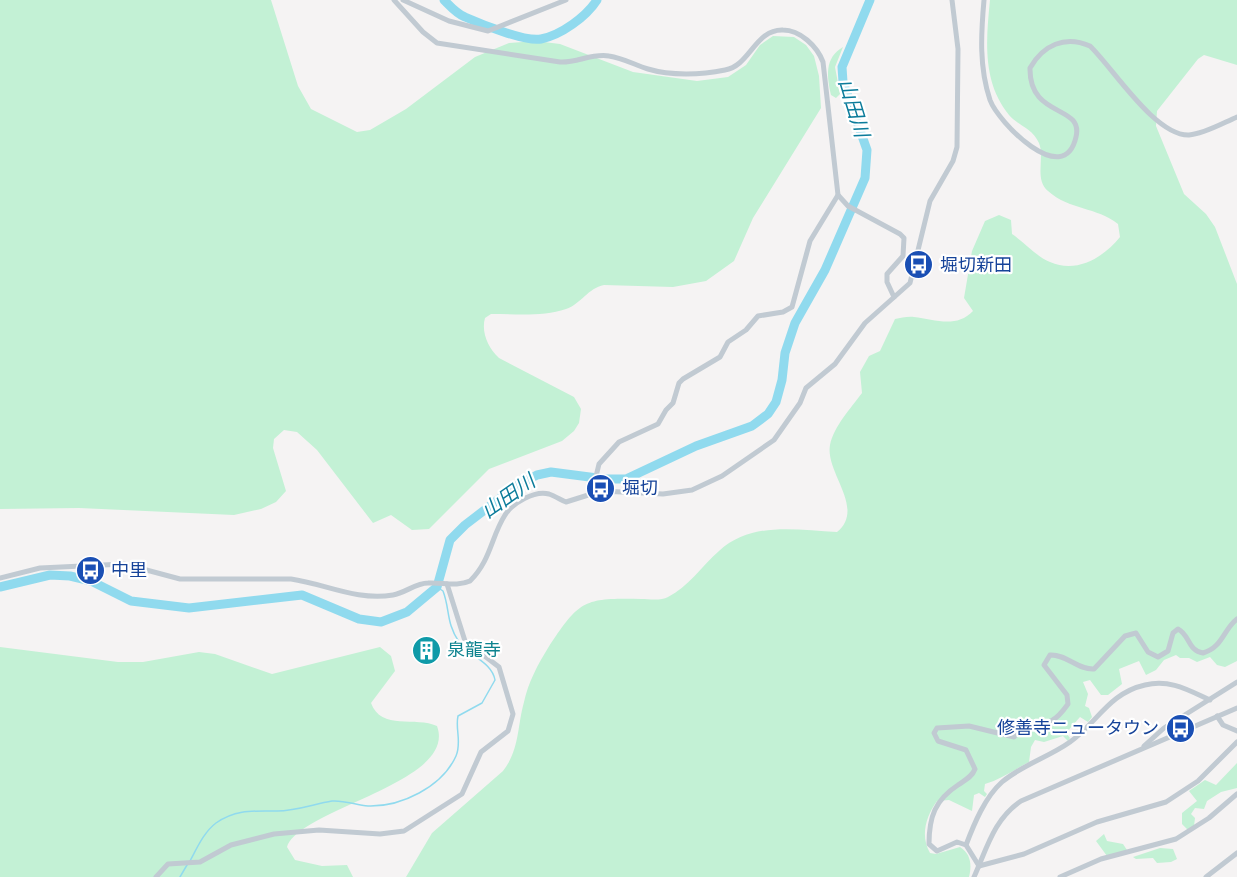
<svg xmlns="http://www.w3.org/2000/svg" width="1237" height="877" font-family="'Asap Condensed','Noto Sans JP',sans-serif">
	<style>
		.green { fill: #c3f1d5 }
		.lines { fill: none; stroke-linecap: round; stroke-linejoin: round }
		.stream { stroke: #90daee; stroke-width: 1.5 }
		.river { stroke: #90daee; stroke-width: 9 }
		.minor { stroke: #c1cad2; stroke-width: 5 }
		.labels { text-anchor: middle; stroke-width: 4.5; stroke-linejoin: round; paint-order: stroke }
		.transit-label { font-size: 18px; fill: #164399; stroke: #fff; text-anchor: start }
		.culture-label { font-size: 18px; fill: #0d838f; stroke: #fff; text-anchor: start }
		.water-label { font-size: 20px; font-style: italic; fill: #0c7c9b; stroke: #fff }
	</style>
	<rect width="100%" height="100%" fill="#f5f3f3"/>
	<g class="green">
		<path d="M0,0H271L298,86L311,109L357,132L370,130L406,109L475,57L509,43L536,41L560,44L633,72L697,81L728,77L746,65L760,45L773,36L794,37L806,45L814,56L819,76L821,108L753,218L734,261L706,281L673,287L604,285C588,288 581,304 566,309C543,317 515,314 491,314L485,318C481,332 488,348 499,358L574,397L581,409L579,423L574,431L562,441L489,469L429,529L412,530L391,515L373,523L317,450L297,432L284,430L274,439L273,448L286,491L276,502L261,509L234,515L79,508L0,509Z"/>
		<path d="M990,0H1237V65L1204,55L1198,59L1157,111L1156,126L1184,194L1206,214L1215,227L1237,284V661L1225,667L1217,665L1210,657L1197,662L1189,658H1180L1176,655L1164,660L1156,670L1146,675L1139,661L1119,669L1122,684L1108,695H1101L1090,680L1083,682L1088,694L1085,706L1089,708L1092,717L1088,722L1080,717L1066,733L1070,738L1068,741L1063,736L1044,742L1035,740L1031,747L1029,762C1014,770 1001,779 985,784L984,791L987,794L985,797L979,793L974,795L972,811L949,800L937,801C926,816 920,836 930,853L936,854L960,847C971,854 972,865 969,877H406L432,833L503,771C520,749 517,727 524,702C528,683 538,664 548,648C580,600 583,598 641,599C649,599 661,601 668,597C688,587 702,566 719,551C752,521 796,530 837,532C866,508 825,473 830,445C834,426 851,408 862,393L860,372L869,356L880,351L895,319C901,318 908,316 914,317C934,319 956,329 973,311L964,298L972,251L985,221L999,215L1011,220L1012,234C1024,242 1037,257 1050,262C1077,274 1104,257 1120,237L1118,224C1097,207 1069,210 1048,191C1034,179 1045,158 1039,143C1032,127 1018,126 1009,115C982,82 986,40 990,0Z"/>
		<path d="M843,47L835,67L840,94L836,98L831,95C827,77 824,58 843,47Z"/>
		<path d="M0,647L118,662H143L199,652L215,654L272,674L380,647L391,656L395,671L371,703C381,731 416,716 437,726C458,783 300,808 287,847L295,860L322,866L347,865L353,877H0Z"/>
		<polygon points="1237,763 1237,788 1221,792 1207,801 1204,809 1195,808 1191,814 1195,818 1194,826 1188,830 1182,824 1182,813 1197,801 1189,791 1205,780 1216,785"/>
		<polygon points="1104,834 1107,841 1123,844 1127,850 1107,856 1096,841"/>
		<polygon points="1160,848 1173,849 1177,859 1171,862 1157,863 1153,858 1136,859 1133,857"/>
	</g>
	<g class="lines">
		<g class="stream">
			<path d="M190,861C197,848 204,832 216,823C236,809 254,811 277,811C296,811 314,804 332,801C344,800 356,805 368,806C401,807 442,787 456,756C462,742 455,729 458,716L482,703L495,680C492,662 469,656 459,642C446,623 450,609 443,591L437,587"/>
			<polyline points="180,877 187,865"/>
		</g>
		<g class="river">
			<path d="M444,0C451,7 457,14 465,17C481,24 525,42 541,39C561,35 586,17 597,0"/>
			<polyline points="0,587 50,575 70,576 91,581 131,601 189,608 302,595 359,619 381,622 407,612 437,587 450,540 465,525 516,486 537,475 551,472 605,479 626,479 696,446 752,426 768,414 776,402 782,380 785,353 795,323 825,270 865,178 867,150 843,82 842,67 870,0"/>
		</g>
		<g class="minor">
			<path d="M394,0L423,32L437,43L560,62C577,63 592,53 609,56C623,58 635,65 648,69C671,76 701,75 725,70C750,66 755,29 783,30C800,30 817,46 823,62L838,195L848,206L900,234L904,238L903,256L887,274V282L894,297"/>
			<polyline points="403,0 449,21 488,31 566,0"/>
			<path d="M984,0C981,34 979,67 990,100C998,122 1064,190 1076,137C1084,104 1029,119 1030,68C1043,45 1065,35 1090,46C1113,68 1155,136 1189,135C1204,134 1223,123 1237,117"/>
			<polyline points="592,493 599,464 619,442 658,424 666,410 673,403 679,383 683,379 720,357 728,342 746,330 758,316 783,312 792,307 810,241 838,195"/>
			<path d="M0,578L40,568L124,564L180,579H291C326,584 356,601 393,595C405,593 416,583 428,583C442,582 457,587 470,581C491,560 491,537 505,515C512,503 535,490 549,494C555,496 561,500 566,502L601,491L663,494L692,490L722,476L774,440L800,403L806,388L835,364L865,323L910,283L930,201L953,161L957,147L958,49L952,0"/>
			<polyline points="1217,716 1223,725 1237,731"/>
			<polyline points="1144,746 1164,728 1237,682"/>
			<path d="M966,845C974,824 985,797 1002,782C1022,765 1049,757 1070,742C1097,723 1109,693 1145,685C1170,679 1188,690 1210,700"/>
			<path d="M979,866L966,845L957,842L937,851L929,844C929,817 935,800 958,785C965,780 972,777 975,769L966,750L938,741L934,733L937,728L969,726L1014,737L1026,724C1049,723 1054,724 1068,704L1067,695L1044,665L1050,655C1066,654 1078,670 1094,669L1125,636L1136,633L1148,652L1158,657L1168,651L1173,633L1178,629C1190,635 1188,651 1203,653C1223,647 1223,630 1237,619"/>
			<polyline points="979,866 1024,854 1097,822 1166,802 1198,781 1237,742"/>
			<polyline points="156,877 168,864 200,862 231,845 274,834 319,830 380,834 404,831 462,794 481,752 508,731 513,714 499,667 465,641 447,584"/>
			<path d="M974,877C987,848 994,819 1021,801L1237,708"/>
			<polyline points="1060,877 1101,859 1176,839 1209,818 1237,794"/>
			<polyline points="1206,877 1237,853"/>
		</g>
	</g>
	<defs>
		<symbol id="bus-disc" viewBox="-11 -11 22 22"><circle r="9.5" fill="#1a4fb4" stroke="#fff"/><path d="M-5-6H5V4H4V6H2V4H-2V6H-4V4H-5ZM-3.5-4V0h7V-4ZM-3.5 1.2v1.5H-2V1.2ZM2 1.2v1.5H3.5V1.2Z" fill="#fff"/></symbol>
		<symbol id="building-disc" viewBox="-11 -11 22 22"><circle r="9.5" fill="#0f9aa8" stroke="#fff"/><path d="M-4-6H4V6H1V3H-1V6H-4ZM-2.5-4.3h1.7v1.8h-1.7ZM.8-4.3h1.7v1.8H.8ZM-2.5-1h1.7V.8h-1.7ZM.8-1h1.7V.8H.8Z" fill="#fff"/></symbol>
	</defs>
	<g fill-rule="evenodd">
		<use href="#bus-disc" x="902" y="248" width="33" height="33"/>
		<use href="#bus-disc" x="584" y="472" width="33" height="33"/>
		<use href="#bus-disc" x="74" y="554" width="33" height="33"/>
		<use href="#building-disc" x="410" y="634" width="33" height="33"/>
		<use href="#bus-disc" x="1164" y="712" width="33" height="33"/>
	</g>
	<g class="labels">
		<g class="transit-label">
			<text x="940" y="271">堀切新田</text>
			<text x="622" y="494">堀切</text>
			<text x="111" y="576">中里</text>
			<text x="1159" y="734" text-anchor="end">修善寺ニュータウン</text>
		</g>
		<g class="culture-label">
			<text x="447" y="656">泉龍寺</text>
		</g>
		<g class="water-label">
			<text transform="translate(854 108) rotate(73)" y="7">山田川</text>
			<text transform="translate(508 496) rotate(-35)" y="7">山田川</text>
		</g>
	</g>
</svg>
